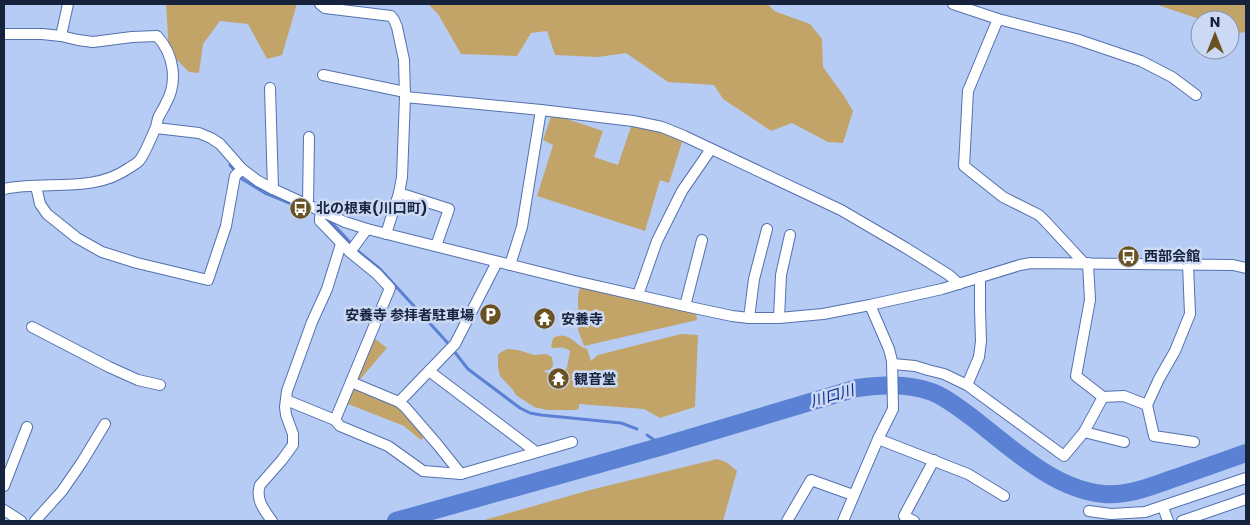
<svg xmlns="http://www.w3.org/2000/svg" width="1250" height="525" font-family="Poppins,'Noto Sans JP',sans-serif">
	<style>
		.green { fill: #c2a468 }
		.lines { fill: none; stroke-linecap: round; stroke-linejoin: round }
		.stream { stroke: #5a81d4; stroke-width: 3 }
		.river { stroke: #5a81d4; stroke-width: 18 }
		.minor-casing { stroke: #5371af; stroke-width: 12 }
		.minor { stroke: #fff; stroke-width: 10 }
		.labels { text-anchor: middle; stroke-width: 5; stroke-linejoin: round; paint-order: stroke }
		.poi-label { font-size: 14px; font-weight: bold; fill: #17233d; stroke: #cbd9f4; text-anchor: start }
		.water-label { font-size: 15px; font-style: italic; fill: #052787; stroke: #cbd9f4 }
	</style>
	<rect width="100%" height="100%" fill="#b7ccf4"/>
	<g class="green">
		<polygon points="166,4 297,4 282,55 267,59 248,24 220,21 203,44 199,73 189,72 169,52"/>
		<polygon points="428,4 768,4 774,11 810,24 822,39 823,67 844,96 853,111 843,143 828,142 792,123 771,131 723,99 714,85 668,82 626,53 598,57 555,55 547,31 531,33 517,56 461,54 438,14"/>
		<polygon points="1155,4 1246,4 1246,32 1239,33 1230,30 1230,20 1202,20"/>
		<polygon points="552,114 603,131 594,157 618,165 633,121 684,136 669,183 660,180 645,231 537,196 553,145 543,140"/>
		<polygon points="580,287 696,313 697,320 584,346 578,330 578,295"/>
		<path d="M681,334L698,335L695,407L660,418L644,409L579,404V408L576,410H547L534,407L516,395L513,390L500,376L498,367V354L507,349L518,350L534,355L546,354L552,357L553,365L550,370H546L544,372L553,374L554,382H558L562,376L561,373L567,368L570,351C564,346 559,348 552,348L551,346L553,338C569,329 575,346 587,349L591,361L598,355Z"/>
		<polygon points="370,335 387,348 356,384 399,402 428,433 421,440 404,426 343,402"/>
		<polygon points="717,459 726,462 737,471 723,521 481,521 590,490"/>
	</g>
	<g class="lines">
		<g class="stream">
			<polyline points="230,165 242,179 265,193 299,207"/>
			<polyline points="328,221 333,224 359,252 380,269 446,341 468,369 520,408 530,413 541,415 621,423 637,429"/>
			<polyline points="647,435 663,446"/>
		</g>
		<path class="river" d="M396,521L663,446L857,388C882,385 905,383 929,391C945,396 960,409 974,419C1011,448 1055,490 1104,494C1130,496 1154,485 1178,477C1201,469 1223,461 1246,453"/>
		<defs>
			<g id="minor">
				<polyline points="320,4 325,8 391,16 394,20 397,27 404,60 405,97 402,177 399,193 386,234"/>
				<polyline points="953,4 998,19 1076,39 1141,61 1172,77 1196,95"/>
				<polyline points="998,19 968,91 964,166 1003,197 1039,215 1046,222 1084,263"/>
				<path d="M4,34H42L61,36L78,40L93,42L132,37L157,36C174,54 178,82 166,103C164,108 161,112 159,116C157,120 157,124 156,127C153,134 143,157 139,161C136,164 132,166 129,168C92,194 45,180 4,189"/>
				<polyline points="61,36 68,4"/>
				<polyline points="323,75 405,92"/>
				<polyline points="270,88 273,189"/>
				<polyline points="405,97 541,110 633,121 662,127 684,136 841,210 906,248 949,275 959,284"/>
				<polyline points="156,128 199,133 211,138 220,144 242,169 258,181 273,189 345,222 367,229 575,281 685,306 732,316 749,318 779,318 823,314 870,305 942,289 1020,265 1031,263 1233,265 1246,268"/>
				<polyline points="36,186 40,204 47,214 77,238 102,252 137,263 208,280 226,226 235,176 242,169"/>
				<polyline points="399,193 449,209 436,246"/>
				<polyline points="308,205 309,137"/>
				<polyline points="322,211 320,218 320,221 350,252 377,274 390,288 335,420"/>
				<polyline points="350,252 367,229"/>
				<polyline points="1088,263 1090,300 1076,376 1103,397 1124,396 1147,405 1159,379 1175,351 1190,314 1188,264"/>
				<polyline points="510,265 522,227 541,110"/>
				<polyline points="638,295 657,241 682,191 711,149"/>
				<polyline points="685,306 702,240"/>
				<polyline points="749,318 754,279 767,229"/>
				<polyline points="779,318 781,275 790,235"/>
				<polyline points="32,327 109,367 138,380 160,385"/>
				<polyline points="893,364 915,366 928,370 944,374 967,385 1064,456 1084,432 1103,397"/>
				<polyline points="429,371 536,452"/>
				<polyline points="351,382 399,402 405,407 437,444 461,474 572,442"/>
				<polyline points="967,385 979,357 981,341 980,310 980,277"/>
				<polyline points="286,400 335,420 340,426 388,446 423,471 461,474"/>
				<polyline points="399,402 455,344 497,262"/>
				<polyline points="1147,405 1154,436 1194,442"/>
				<polyline points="1084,432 1124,442"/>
				<polyline points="878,439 968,474 1004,496"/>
				<polyline points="4,486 27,427"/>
				<polyline points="1163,507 1168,521"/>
				<polyline points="4,510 21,521"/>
				<polyline points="1089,511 1111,514 1145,512 1246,478"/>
				<polyline points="35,521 62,491 82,462 105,424"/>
				<path d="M272,521C264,510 255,499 260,485L282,460L293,445V434L286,415L285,407L287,391L312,322L327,289L341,244"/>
				<polyline points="787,521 811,480 853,495"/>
				<polyline points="843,521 878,439 893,409 892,361 889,349 870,305"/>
				<polyline points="914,521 904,516 934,460"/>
				<polyline points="1182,521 1246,499"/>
			</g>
		</defs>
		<use href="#minor" class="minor-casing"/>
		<use href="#minor" class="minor"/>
	</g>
	<defs>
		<symbol id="bus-disc" viewBox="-11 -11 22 22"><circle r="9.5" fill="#695222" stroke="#cbd9f4"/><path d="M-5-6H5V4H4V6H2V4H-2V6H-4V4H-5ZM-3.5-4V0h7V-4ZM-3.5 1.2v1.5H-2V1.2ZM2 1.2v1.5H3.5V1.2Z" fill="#fff"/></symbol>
		<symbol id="parking-disc" viewBox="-11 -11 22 22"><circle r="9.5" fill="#695222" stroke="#cbd9f4"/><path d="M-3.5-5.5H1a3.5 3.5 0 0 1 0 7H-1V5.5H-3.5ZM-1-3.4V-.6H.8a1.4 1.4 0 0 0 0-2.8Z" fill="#fff"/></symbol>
		<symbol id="temple-disc" viewBox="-11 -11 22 22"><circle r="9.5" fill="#695222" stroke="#cbd9f4"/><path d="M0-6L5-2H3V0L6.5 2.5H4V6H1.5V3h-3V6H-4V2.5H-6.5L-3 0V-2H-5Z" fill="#fff"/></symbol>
	</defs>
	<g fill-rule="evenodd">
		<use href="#bus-disc" x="288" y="196" width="25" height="25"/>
		<use href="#bus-disc" x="1116" y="244" width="25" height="25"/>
		<use href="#parking-disc" x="478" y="302" width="25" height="25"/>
		<use href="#temple-disc" x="532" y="306" width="25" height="25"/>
		<use href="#temple-disc" x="546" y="366" width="25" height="25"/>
	</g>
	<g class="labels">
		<g class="poi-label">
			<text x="316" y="213">北の根東(川口町)</text>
			<text x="1144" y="261">西部会館</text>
			<text x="474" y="320" text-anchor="end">安養寺 参拝者駐車場</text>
			<text x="561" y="324">安養寺</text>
			<text x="574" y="384">観音堂</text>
		</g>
		<g class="water-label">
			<text transform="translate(832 396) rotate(-16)" y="5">川口川</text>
		</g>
	</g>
	<rect width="1250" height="525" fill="none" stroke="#17233d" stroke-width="10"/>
	<g transform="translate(1215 35)"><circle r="24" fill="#cbd9f4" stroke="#8390ab"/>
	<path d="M0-4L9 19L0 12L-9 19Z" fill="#695222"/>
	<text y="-8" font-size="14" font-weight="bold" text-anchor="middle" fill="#17233d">N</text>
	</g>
</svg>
